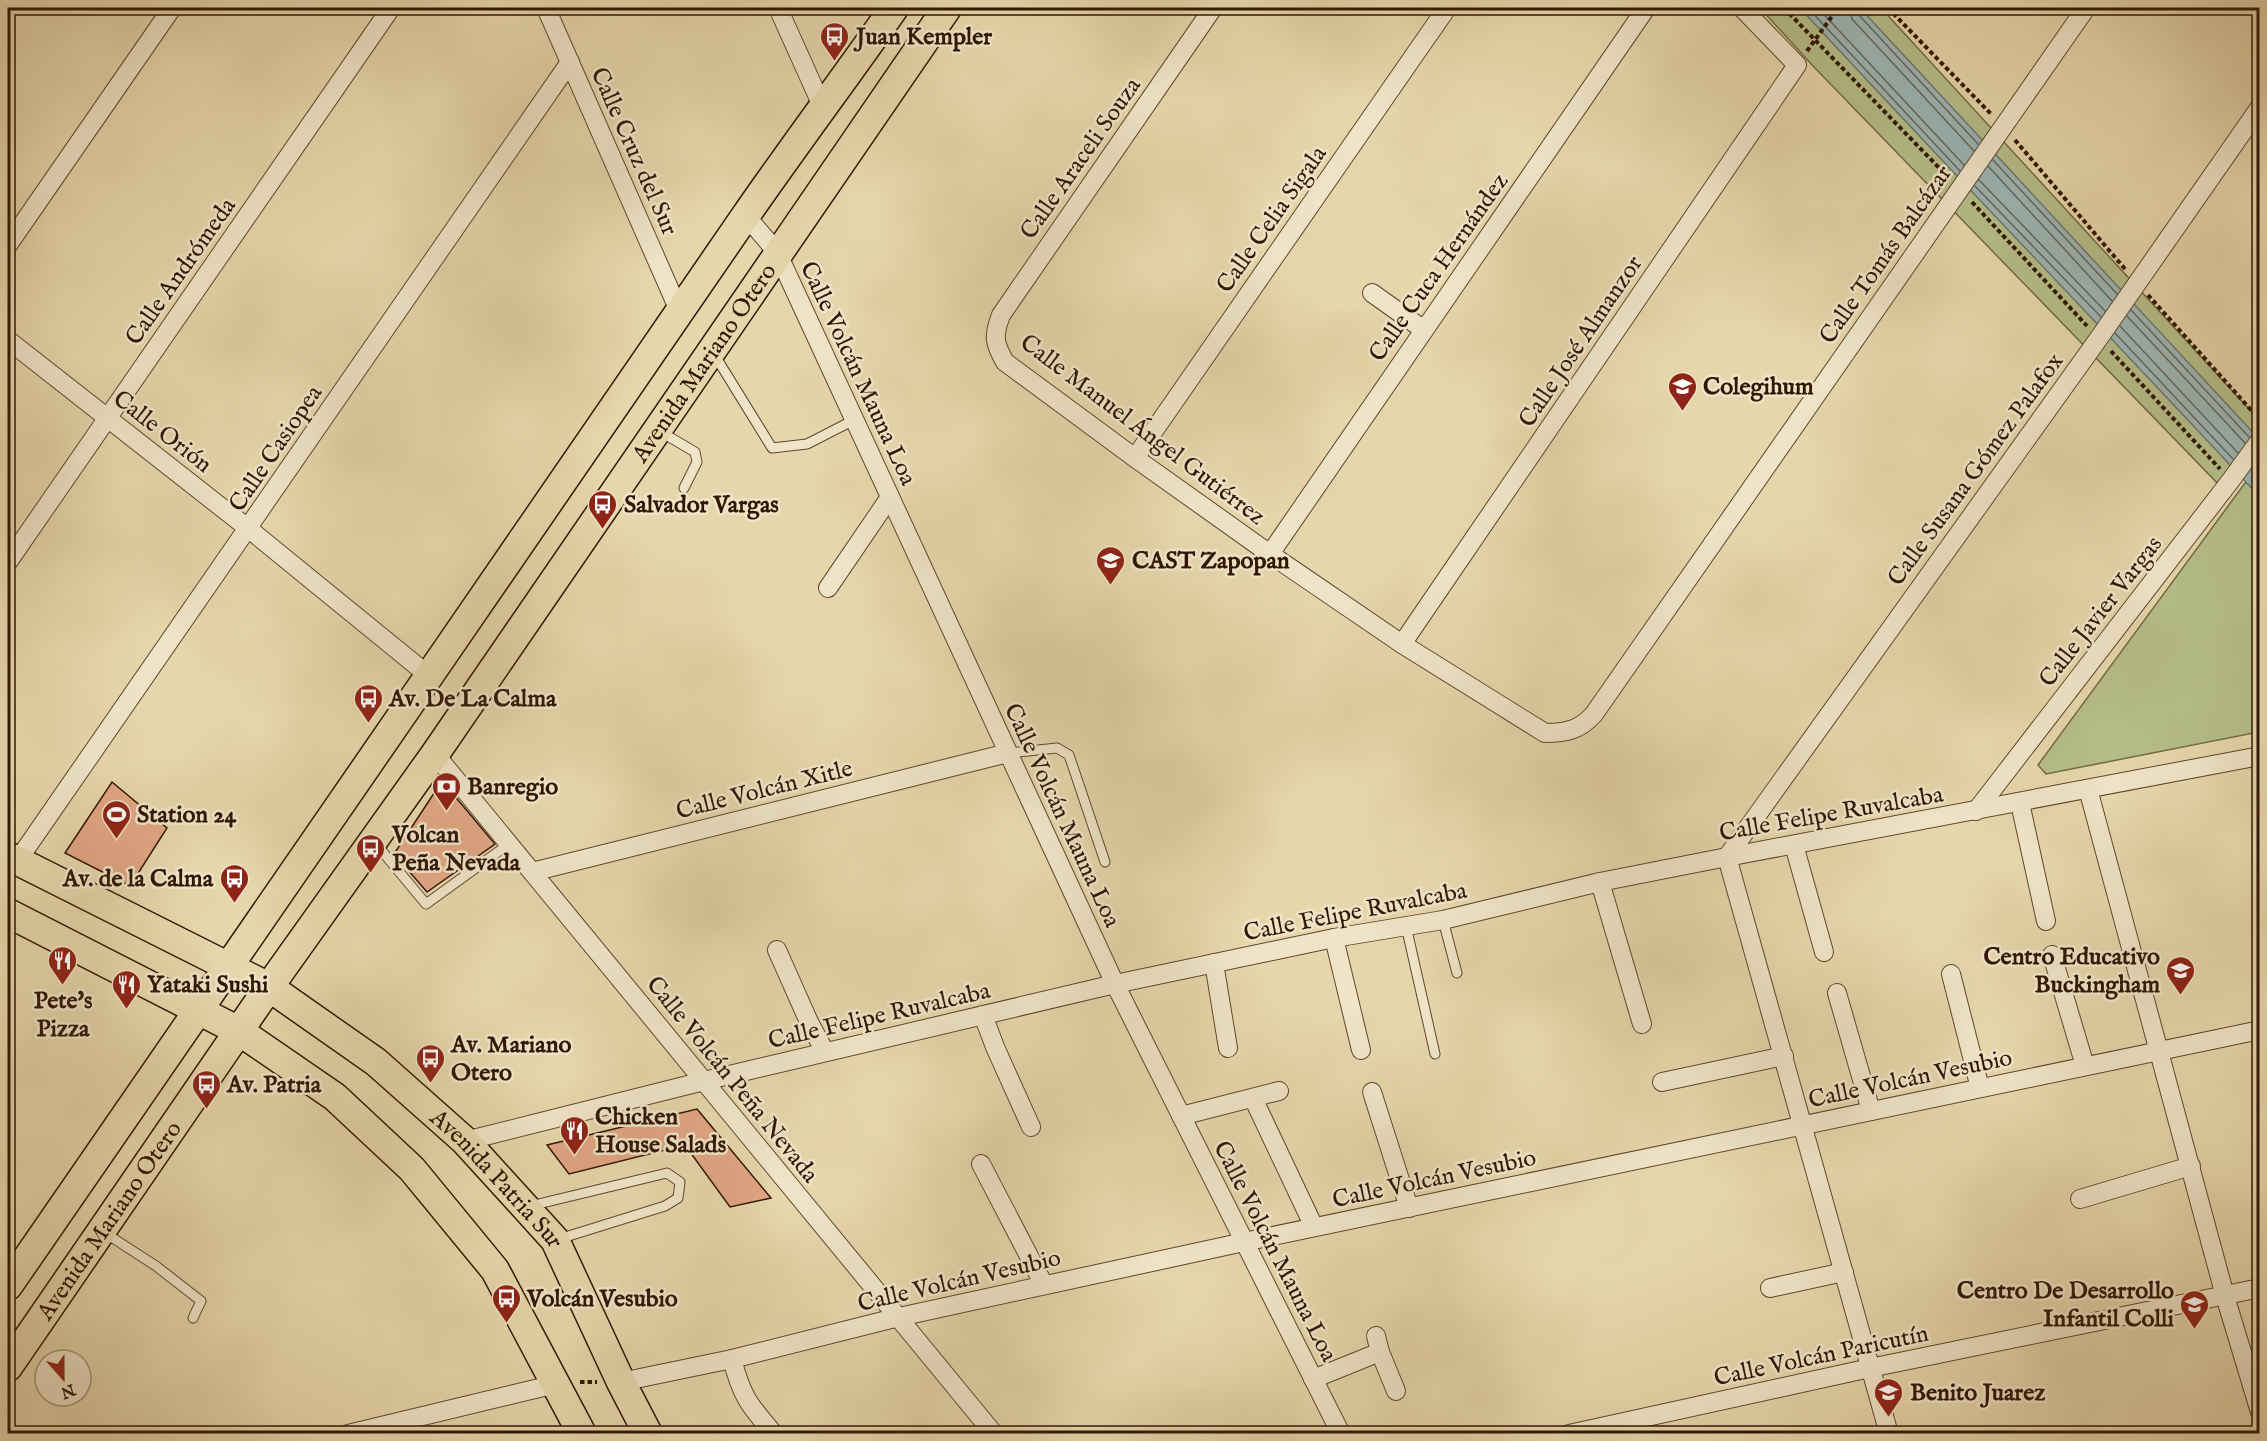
<svg xmlns="http://www.w3.org/2000/svg" width="2267" height="1441" font-family="'IM FELL English',serif">
	<style>
		.green { fill: #b5be89; stroke: #726a46; stroke-width: 1.5 }
		.water { fill: #9cb6b5; stroke: #71766e; stroke-width: 1.5 }
		.lines { fill: none; stroke-linecap: round; stroke-linejoin: round }
		.shore { stroke: #66665c; stroke-width: 1.5 }
		.building { fill: #e1a684; stroke: #301704; stroke-width: 1.5 }
		.service-casing { stroke: #5e472e; stroke-width: 11 }
		.minor-casing { stroke: #5e472e; stroke-width: 20 }
		.primary-casing { stroke: #301704; stroke-width: 31 }
		.path { stroke: #301704; stroke-width: 4; stroke-dasharray: 4.5 3; stroke-linecap: butt }
		.service { stroke: #efe4c8; stroke-width: 9 }
		.minor { stroke: #efe4c8; stroke-width: 18 }
		.primary { stroke: #e6d6ab; stroke-width: 28 }
		.labels { text-anchor: middle; stroke-width: 5; stroke-linejoin: round; paint-order: stroke }
		.poi-label { font-size: 24px; font-weight: bold; fill: #301704; stroke: #efe4c8; text-anchor: start }
		.street-label { font-size: 24px; fill: #301704; stroke: #efe4c8 }
	</style>
	<rect width="100%" height="100%" fill="#e6d6ab"/>
	<filter id="stains"><feTurbulence type="fractalNoise" baseFrequency=".00333" numOctaves="4"/><feColorMatrix values="0 0 0 0 .2 0 0 0 0 .09 0 0 0 0 .02 0 0 0 .5 -.17"/></filter>
	<radialGradient id="worn" r=".72"><stop offset=".6" stop-color="#630" stop-opacity="0"/><stop offset="1" stop-color="#630" stop-opacity=".3"/></radialGradient>
	<g class="green">
		<polygon points="1760,8 1881,8 2259,420 2259,439 2224,490 1813,66"/>
		<polygon points="2259,464 2259,732 2046,774 2038,765"/>
	</g>
	<path class="water" d="M1800,8H1860L2259,439V496C2107,332 1951,172 1800,8Z"/>
	<g class="lines">
		<g class="shore">
			<polyline points="1808,8 1960,171"/>
			<polyline points="1818,8 1964,165"/>
			<polyline points="1849,8 1852,19 1974,151"/>
			<polyline points="1856,8 1858,14 1978,144"/>
			<polyline points="1993,160 2117,294"/>
			<polyline points="1988,166 2112,301"/>
			<polyline points="1979,180 2105,311"/>
			<polyline points="1975,186 2101,317"/>
			<polyline points="2131,310 2249,437"/>
			<polyline points="2127,316 2245,443"/>
			<polyline points="2120,326 2238,453"/>
			<polyline points="2115,333 2233,459"/>
		</g>
	</g>
	<g class="building">
		<polygon points="442,781 495,844 427,892 394,854"/>
		<polygon points="112,782 167,828 130,886 65,853"/>
		<polygon points="697,1109 771,1198 730,1207 685,1145 569,1174 547,1145"/>
	</g>
	<g class="lines">
		<defs>
			<g id="service">
				<polyline points="714,354 772,448 807,444 854,420"/>
				<polyline points="661,432 695,452 697,462 684,488"/>
				<polyline points="1008,753 1057,748 1069,755 1105,862"/>
				<polyline points="376,844 426,904 509,844"/>
				<polyline points="1443,920 1457,973"/>
				<polyline points="1406,926 1435,1054"/>
				<polyline points="530,1206 667,1173 680,1182 678,1198 665,1206 559,1239"/>
				<polyline points="105,1233 156,1266 201,1301 193,1318"/>
			</g>
			<g id="minor">
				<polyline points="546,8 680,313"/>
				<polyline points="778,8 823,108"/>
				<path d="M1213,8L1001,315C993,336 994,343 1005,362L1135,458L1270,554L1402,644L1545,733C1566,733 1580,730 1594,714L2086,8"/>
				<polyline points="746,216 777,252 1115,984 1341,1434"/>
				<polyline points="8,245 172,8"/>
				<polyline points="1372,293 1424,330"/>
				<polyline points="8,340 249,529 428,675"/>
				<polyline points="1135,458 1447,8"/>
				<polyline points="1270,554 1646,8"/>
				<polyline points="8,562 391,8"/>
				<polyline points="828,588 890,497"/>
				<polyline points="1402,644 1797,65 1742,8"/>
				<polyline points="435,754 994,1434"/>
				<polyline points="2088,789 2225,1296 2260,1412"/>
				<polyline points="2020,803 2046,921"/>
				<polyline points="1976,811 2231,480 2260,440"/>
				<polyline points="1794,845 1824,952"/>
				<polyline points="18,860 570,62"/>
				<polyline points="532,872 1008,753"/>
				<polyline points="1600,882 1642,1024"/>
				<polyline points="1334,938 1361,1050"/>
				<polyline points="777,950 809,1022 825,1052"/>
				<polyline points="2052,955 2085,1066"/>
				<polyline points="1214,963 1228,1048"/>
				<polyline points="1951,974 1980,1088"/>
				<polyline points="1837,993 1871,1111"/>
				<polyline points="983,1015 995,1047 1031,1127"/>
				<polyline points="1662,1082 1784,1056"/>
				<polyline points="1372,1092 1409,1208"/>
				<polyline points="1253,1098 1314,1227"/>
				<polyline points="1181,1116 1279,1091"/>
				<polyline points="465,1141 704,1081 1115,984 1334,938 1443,920 1600,882 1727,857 2260,756"/>
				<polyline points="981,1164 1044,1285"/>
				<polyline points="2080,1199 2191,1166"/>
				<polyline points="1770,1288 1844,1272"/>
				<polyline points="1376,1336 1380,1352 1396,1391"/>
				<path d="M732,1359C742,1397 749,1405 774,1434"/>
				<polyline points="1313,1379 1380,1352"/>
				<polyline points="621,1382 732,1359 899,1317 1244,1242 2260,1030"/>
				<polyline points="348,1434 556,1384"/>
				<polyline points="1569,1434 1870,1368 2260,1288"/>
				<polyline points="1889,1434 1727,857 2099,338 2260,107"/>
			</g>
			<g id="primary">
				<path id="s1" d="M8,856L269,987L376,1062L465,1141L555,1240L621,1382L648,1434"/>
				<polyline points="8,913 239,1031 335,1097 412,1169 495,1270 582,1434"/>
				<path d="M8,1286C254,931 499,574 744,218C793,147 845,78 894,8"/>
				<path id="s2" d="M8,1367L269,987L435,754L947,8"/>
			</g>
		</defs>
		<use href="#service" class="service-casing"/>
		<use href="#minor" class="minor-casing"/>
		<use href="#primary" class="primary-casing"/>
		<g class="path">
			<polyline points="1784,8 1948,177"/>
			<polyline points="1888,8 1992,115"/>
			<polyline points="1807,51 1838,8"/>
			<polyline points="2015,140 2125,269"/>
			<polyline points="1972,202 2087,326"/>
			<polyline points="2148,295 2260,420"/>
			<polyline points="2111,351 2220,469"/>
			<polyline points="580,1382 597,1382"/>
		</g>
		<use href="#service" class="service"/>
		<use href="#minor" class="minor"/>
		<use href="#primary" class="primary"/>
	</g>
	<defs>
		<symbol id="bus-pin" viewBox="-11 -11 22 30"><path d="M0 17L-7.5 6A9.5 9.5 0 1 1 7.5 6Z" fill="#8f2418" stroke="#efe4c8"/><path d="M-5-6H5V4H4V6H2V4H-2V6H-4V4H-5ZM-3.5-4V0h7V-4ZM-3.5 1.2v1.5H-2V1.2ZM2 1.2v1.5H3.5V1.2Z" fill="#fff"/></symbol>
		<symbol id="school-pin" viewBox="-11 -11 22 30"><path d="M0 17L-7.5 6A9.5 9.5 0 1 1 7.5 6Z" fill="#8f2418" stroke="#efe4c8"/><path d="M0-5L7-2L0 1L-7-2ZM-4 1L0 2.5L4 1V4Q0 6-4 4Z" fill="#fff"/></symbol>
		<symbol id="bank-pin" viewBox="-11 -11 22 30"><path d="M0 17L-7.5 6A9.5 9.5 0 1 1 7.5 6Z" fill="#8f2418" stroke="#efe4c8"/><path d="M-6-4H6V4H-6ZM0-2.3a2.3 2.3 0 1 0 0 4.6a2.3 2.3 0 1 0 0-4.6Z" fill="#fff"/></symbol>
		<symbol id="stadium-pin" viewBox="-11 -11 22 30"><path d="M0 17L-7.5 6A9.5 9.5 0 1 1 7.5 6Z" fill="#8f2418" stroke="#efe4c8"/><path d="M0-5a6.5 5 0 1 0 0 10a6.5 5 0 1 0 0-10ZM-3.5-1.8h7v3.6h-7Z" fill="#fff"/></symbol>
		<symbol id="restaurant-pin" viewBox="-11 -11 22 30"><path d="M0 17L-7.5 6A9.5 9.5 0 1 1 7.5 6Z" fill="#8f2418" stroke="#efe4c8"/><path d="M-5-6h1v4h1v-4h1v4h1v-4h1v5L-1.5 .5V6h-2V.5L-5-1ZM5-6V6H3V1.5H1.5Q1.5-4 5-6Z" fill="#fff"/></symbol>
	</defs>
	<g fill-rule="evenodd">
		<use href="#bus-pin" x="818" y="20" width="33" height="45"/>
		<use href="#school-pin" x="1666" y="370" width="33" height="45"/>
		<use href="#bus-pin" x="586" y="488" width="33" height="45"/>
		<use href="#school-pin" x="1094" y="544" width="33" height="45"/>
		<use href="#bus-pin" x="352" y="682" width="33" height="45"/>
		<use href="#bank-pin" x="430" y="770" width="33" height="45"/>
		<use href="#stadium-pin" x="100" y="798" width="33" height="45"/>
		<use href="#bus-pin" x="354" y="832" width="33" height="45"/>
		<use href="#bus-pin" x="218" y="862" width="33" height="45"/>
		<use href="#restaurant-pin" x="46" y="944" width="33" height="45"/>
		<use href="#school-pin" x="2164" y="954" width="33" height="45"/>
		<use href="#restaurant-pin" x="110" y="968" width="33" height="45"/>
		<use href="#bus-pin" x="414" y="1042" width="33" height="45"/>
		<use href="#bus-pin" x="190" y="1068" width="33" height="45"/>
		<use href="#restaurant-pin" x="558" y="1114" width="33" height="45"/>
		<use href="#bus-pin" x="490" y="1282" width="33" height="45"/>
		<use href="#school-pin" x="2178" y="1288" width="33" height="45"/>
		<use href="#school-pin" x="1872" y="1376" width="33" height="45"/>
	</g>
	<g class="labels">
		<g class="poi-label">
			<text x="856" y="44">Juan Kempler</text>
			<text x="1703" y="394">Colegihum</text>
			<text x="624" y="512">Salvador Vargas</text>
			<text x="1132" y="568">CAST Zapopan</text>
			<text x="389" y="706">Av. De La Calma</text>
			<text x="467" y="794">Banregio</text>
			<text x="137" y="822">Station 24</text>
			<text x="392" y="842">Volcan<tspan x="392" dy="28">Peña Nevada</tspan></text>
			<text x="213" y="886" text-anchor="end">Av. de la Calma</text>
			<text x="2160" y="964" text-anchor="end">Centro Educativo<tspan x="2160" dy="28">Buckingham</tspan></text>
			<text x="147" y="992">Yataki Sushi</text>
			<text x="63" y="1008" text-anchor="middle">Pete's<tspan x="63" dy="28">Pizza</tspan></text>
			<text x="451" y="1052">Av. Mariano<tspan x="451" dy="28">Otero</tspan></text>
			<text x="227" y="1092">Av. Patria</text>
			<text x="595" y="1124">Chicken<tspan x="595" dy="28">House Salads</tspan></text>
			<text x="2174" y="1298" text-anchor="end">Centro De Desarrollo<tspan x="2174" dy="28">Infantil Colli</tspan></text>
			<text x="527" y="1306">Volcán Vesubio</text>
			<text x="1910" y="1400">Benito Juarez</text>
		</g>
		<g class="street-label">
			<text transform="translate(635 151) rotate(66)" y="8">Calle Cruz del Sur</text>
			<text transform="translate(1080 158) rotate(-55)" y="8">Calle Araceli Souza</text>
			<text transform="translate(1271 219) rotate(-55)" y="8">Calle Celia Sigala</text>
			<text transform="translate(1885 254) rotate(-55)" y="8">Calle Tomás Balcázar</text>
			<text transform="translate(1438 267) rotate(-55)" y="8">Calle Cuca Hernández</text>
			<text transform="translate(180 271) rotate(-55)" y="8">Calle Andrómeda</text>
			<text transform="translate(1580 341) rotate(-56)" y="8">Calle José Almanzor</text>
			<text dy="8" stroke="none"><textPath href="#s2" startOffset="1222">Avenida Mariano Otero</textPath></text>
			<text transform="translate(859 373) rotate(65)" y="8">Calle Volcán Mauna Loa</text>
			<text transform="translate(1143 429) rotate(37)" y="8">Calle Manuel Ángel Gutiérrez</text>
			<text transform="translate(163 431) rotate(38)" y="8">Calle Orión</text>
			<text transform="translate(275 448) rotate(-56)" y="8">Calle Casiopea</text>
			<text transform="translate(1975 469) rotate(-54)" y="8">Calle Susana Gómez Palafox</text>
			<text transform="translate(2100 611) rotate(-52)" y="8">Calle Javier Vargas</text>
			<text transform="translate(764 789) rotate(-14)" y="8">Calle Volcán Xitle</text>
			<text transform="translate(1831 813) rotate(-10)" y="8">Calle Felipe Ruvalcaba</text>
			<text transform="translate(1063 815) rotate(65)" y="8">Calle Volcán Mauna Loa</text>
			<text transform="translate(1355 911) rotate(-11)" y="8">Calle Felipe Ruvalcaba</text>
			<text transform="translate(879 1015) rotate(-13)" y="8">Calle Felipe Ruvalcaba</text>
			<text transform="translate(1910 1078) rotate(-12)" y="8">Calle Volcán Vesubio</text>
			<text transform="translate(733 1079) rotate(51)" y="8">Calle Volcán Peña Nevada</text>
			<text transform="translate(1434 1178) rotate(-12)" y="8">Calle Volcán Vesubio</text>
			<text dy="8" stroke="none"><textPath href="#s1" startOffset="591">Avenida Patria Sur</textPath></text>
			<text dy="8" stroke="none"><textPath href="#s2" startOffset="178">Avenida Mariano Otero</textPath></text>
			<text transform="translate(1276 1251) rotate(63)" y="8">Calle Volcán Mauna Loa</text>
			<text transform="translate(959 1280) rotate(-13)" y="8">Calle Volcán Vesubio</text>
			<text transform="translate(1821 1355) rotate(-12)" y="8">Calle Volcán Paricutín</text>
		</g>
	</g>
	<rect width="2267" height="1441" fill="none" stroke="#e6d6ab" stroke-width="30"/>
	<rect x="9" y="9" width="2249" height="1423" fill="none" stroke="#301704" stroke-width="3"/>
	<rect x="15" y="15" width="2237" height="1411" fill="none" stroke="#301704" stroke-width="1.5"/>
	<g transform="translate(63 1378) rotate(159)"><circle r="28" fill="#efe4c8" stroke="#a3927a" stroke-width="1.5"/>
	<path d="M0-4.5L10 22L0 15L-10 22Z" fill="#8f2418"/>
	<text y="-9" font-size="16" font-weight="bold" text-anchor="middle" fill="#301704">N</text>
	</g>
	<rect width="100%" height="100%" filter="url(#stains)"/>
	<rect width="100%" height="100%" fill="url(#worn)"/>
</svg>
